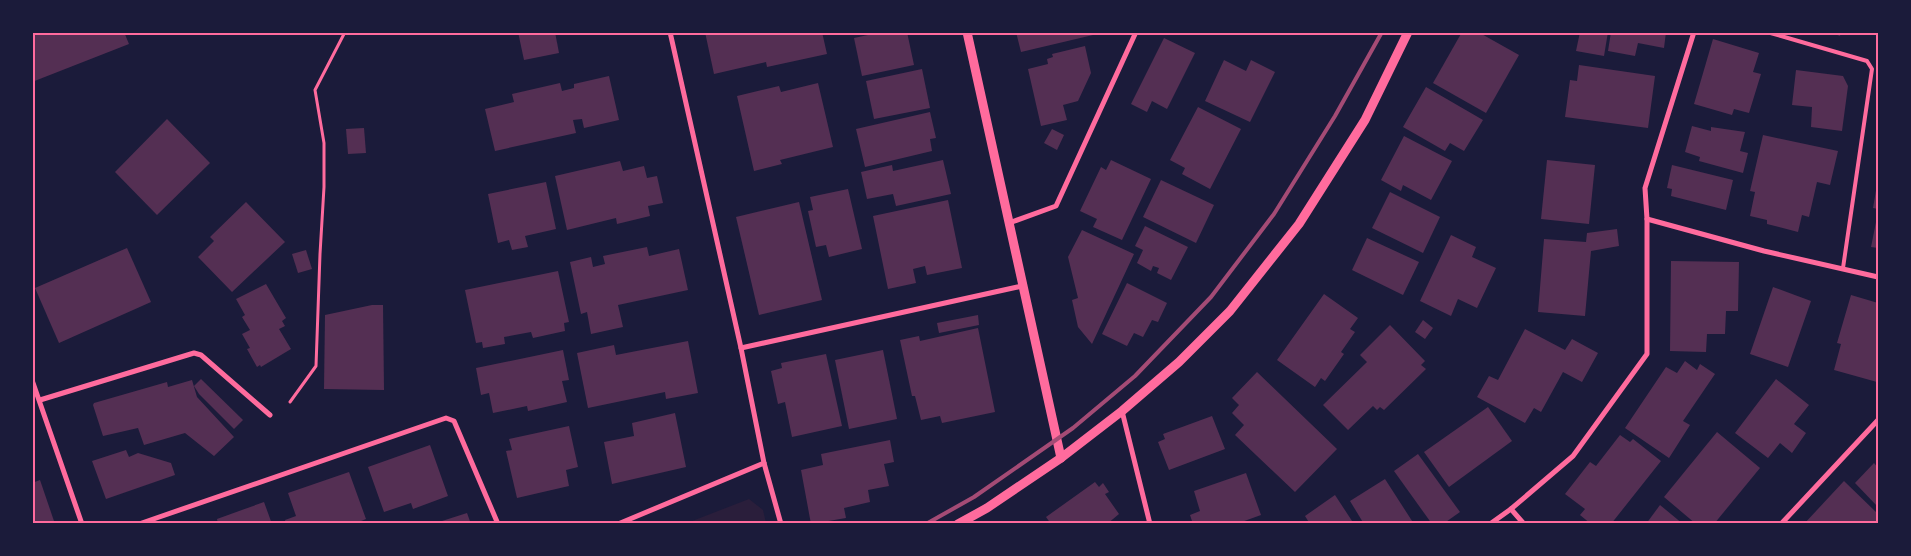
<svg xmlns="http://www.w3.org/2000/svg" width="1911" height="556" font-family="Rubik,sans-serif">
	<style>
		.green { fill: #2a1e3b }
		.building { fill: #542f53 }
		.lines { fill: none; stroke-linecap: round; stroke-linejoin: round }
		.path { stroke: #ff6b9d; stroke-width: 3 }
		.service { stroke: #ff6b9d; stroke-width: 4 }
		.minor { stroke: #ff6b9d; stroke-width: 5 }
		.tertiary { stroke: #ff6b9d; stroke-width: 9 }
		.rail { stroke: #a44b75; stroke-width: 4 }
		.neatline { fill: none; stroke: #ff6b9d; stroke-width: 2 }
	</style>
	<rect width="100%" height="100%" fill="#1b1b3a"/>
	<polygon class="green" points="749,499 763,510 766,523 687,523"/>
	<g class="building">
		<polygon points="32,32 124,32 129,44 32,82"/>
		<polygon points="518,32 555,32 559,53 524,60"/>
		<polygon points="705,32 822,32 827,54 767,67 766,62 714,74"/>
		<polygon points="882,32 907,32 914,65 862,76 854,38"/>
		<polygon points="1016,32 1092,32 1093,35 1021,52"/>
		<polygon points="1462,32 1478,32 1519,55 1486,113 1433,83"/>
		<polygon points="1580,32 1608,32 1604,56 1576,51"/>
		<polygon points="1611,32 1666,32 1664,48 1638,43 1635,56 1608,51"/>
		<polygon points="1829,32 1841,32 1840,36"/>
		<polygon points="1164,38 1195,53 1167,109 1152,101 1147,112 1131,104"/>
		<polygon points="1713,39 1759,53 1753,72 1761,74 1749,113 1734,109 1732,115 1694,104"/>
		<polygon points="1085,46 1091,73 1078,101 1063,105 1067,120 1041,126 1028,69 1048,64 1047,59 1053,57 1052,54"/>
		<polygon points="1224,60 1246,71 1251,60 1275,72 1250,122 1205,101"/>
		<polygon points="1579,65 1655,76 1648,128 1565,117 1570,80 1577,81"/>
		<polygon points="922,69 930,108 874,119 866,81"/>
		<polygon points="1796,70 1843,76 1848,86 1842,131 1811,127 1812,107 1792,105"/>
		<polygon points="609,76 619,120 584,128 582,119 573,120 576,133 495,151 485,109 514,102 512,94 560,83 562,91 574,88 574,84"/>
		<polygon points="818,83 833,147 780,160 782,164 754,171 737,96 779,86 781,92"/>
		<polygon points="1426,87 1483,120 1464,151 1450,143 1445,151 1403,127"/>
		<polygon points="1198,107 1241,129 1210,189 1182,174 1185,168 1170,160"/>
		<polygon points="930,112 936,138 930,139 932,151 865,167 856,129"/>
		<polygon points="167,119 210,163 157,215 115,172"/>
		<polygon points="1692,126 1711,131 1711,127 1745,132 1740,151 1748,153 1743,173 1699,161 1700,157 1685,152"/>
		<polygon points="364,128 366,153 348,154 346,129"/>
		<polygon points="1052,129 1064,135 1057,150 1044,143"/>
		<polygon points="1763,135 1838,151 1830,185 1817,182 1809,217 1802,215 1798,232 1767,224 1767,220 1750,216 1755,192 1750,191"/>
		<polygon points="1404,136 1452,161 1431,200 1403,185 1401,191 1381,180"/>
		<polygon points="943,160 951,194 896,206 893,194 867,199 861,172 892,165 893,171"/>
		<polygon points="1111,160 1151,179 1122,240 1093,227 1097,219 1080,211 1101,167 1106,170"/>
		<polygon points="1547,160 1595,165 1589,224 1541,219"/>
		<polygon points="620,161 623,171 644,166 647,178 657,176 663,203 648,206 650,216 617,224 616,218 567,230 555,176"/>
		<polygon points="1672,165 1733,180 1726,210 1671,196 1672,189 1667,188"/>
		<polygon points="1878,179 1878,209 1873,208"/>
		<polygon points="1161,180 1214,205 1196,243 1143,217"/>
		<polygon points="546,182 556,229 525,236 528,247 512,250 509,240 498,243 488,194"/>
		<polygon points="848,189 862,249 829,257 826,245 816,247 808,211 813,210 810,197"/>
		<polygon points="1390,192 1440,217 1423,253 1372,228"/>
		<polygon points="948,200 962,268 927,275 925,266 913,269 916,283 888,289 873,216"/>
		<polygon points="246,202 285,242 232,292 198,257 214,241 210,237"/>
		<polygon points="799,202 822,300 759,315 736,217"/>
		<polygon points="1878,212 1878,248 1871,247"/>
		<polygon points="1145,226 1188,247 1171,280 1157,273 1159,268 1153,266 1151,271 1137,263 1143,250 1135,246"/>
		<polygon points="1617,229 1619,246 1591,251 1585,316 1538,312 1544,239 1586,242 1587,233"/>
		<polygon points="1082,230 1134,254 1092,344 1078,327 1072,300 1078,298 1068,257"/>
		<polygon points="1451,235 1476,247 1472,257 1496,268 1477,308 1458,299 1451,316 1420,301"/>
		<polygon points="1367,238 1419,262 1403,295 1352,270"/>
		<polygon points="647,247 649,256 679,249 688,290 618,305 623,327 591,334 587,312 581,314 570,262 591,257 593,267 605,264 603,256"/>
		<polygon points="127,248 151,302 59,343 35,288"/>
		<polygon points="306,250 312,269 298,273 292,254"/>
		<polygon points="1671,261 1739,262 1738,311 1726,311 1725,334 1707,334 1706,352 1670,351"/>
		<polygon points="558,271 569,322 564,323 565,331 533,338 531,332 504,337 505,344 483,348 482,342 476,343 465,290"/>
		<polygon points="1127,283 1167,303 1158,322 1152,320 1143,337 1134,333 1127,346 1102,334"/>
		<polygon points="266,284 286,318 282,321 285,326 279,329 291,349 261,367 260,365 257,367 247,349 250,348 242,334 250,330 242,317 245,315 236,299"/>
		<polygon points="1773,287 1811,301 1788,367 1750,354"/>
		<polygon points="1324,294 1358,318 1350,329 1355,332 1341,352 1344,354 1325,381 1321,378 1315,387 1277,360"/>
		<polygon points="1851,295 1878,303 1877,382 1834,370 1841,344 1837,343"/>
		<polygon points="372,305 383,305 384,390 324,389 325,315"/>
		<polygon points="978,315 979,325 939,333 937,323"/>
		<polygon points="1423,320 1433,328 1425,339 1415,332"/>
		<polygon points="1390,325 1425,361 1421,365 1426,369 1384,410 1380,407 1377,410 1373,406 1348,430 1323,405 1367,362 1360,355"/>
		<polygon points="978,328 995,412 942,423 940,416 921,420 915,396 912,396 900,340 919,336 920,341"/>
		<polygon points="1525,329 1565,350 1572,339 1598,353 1582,382 1563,372 1541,412 1534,408 1525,423 1477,397 1489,376 1498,380"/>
		<polygon points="688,341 698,393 666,399 665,392 588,408 577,353 614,345 616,355"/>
		<polygon points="563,350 569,380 562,381 567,402 528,411 527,406 493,413 489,393 481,395 476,368"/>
		<polygon points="883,350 897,419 849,429 835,360"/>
		<polygon points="826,354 842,426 792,437 785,402 778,404 771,371 782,368 781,363"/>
		<polygon points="1685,361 1697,370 1700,364 1715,374 1683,421 1690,425 1669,458 1625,428 1666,367 1677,373"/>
		<polygon points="1257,372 1337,449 1295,492 1235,435 1244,425 1232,413 1239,405 1232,398"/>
		<polygon points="201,379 243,420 234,429 199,394 194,386"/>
		<polygon points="1776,379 1809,405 1794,424 1806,433 1792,453 1780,443 1768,458 1735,433"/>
		<polygon points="192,380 197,397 234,437 214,456 185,433 144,445 138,428 103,436 93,405 94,403 167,382 168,387"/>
		<polygon points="1488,407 1512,441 1449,487 1424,452"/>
		<polygon points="675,413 686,467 612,484 604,442 634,436 632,423"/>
		<polygon points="1212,416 1225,449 1169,470 1158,442 1165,439 1163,434"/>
		<polygon points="569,426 578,467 566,470 569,486 517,498 506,451 512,450 509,439"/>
		<polygon points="1717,432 1760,468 1714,524 1696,524 1664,497"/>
		<polygon points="1620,435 1630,442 1633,439 1661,461 1611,524 1591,524 1580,515 1585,509 1565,494 1590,462 1596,466"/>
		<polygon points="890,440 894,462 884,464 889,486 868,490 870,502 844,508 846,518 811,524 801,470 823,465 821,454"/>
		<polygon points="430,445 448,496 413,509 411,503 384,512 368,467"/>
		<polygon points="126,450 129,457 138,453 171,463 175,475 106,499 92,461"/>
		<polygon points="1418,454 1460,512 1443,524 1432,524 1394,471"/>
		<polygon points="1874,463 1878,468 1878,507 1855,483"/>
		<polygon points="349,472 366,519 354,524 286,524 285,520 296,516 288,493"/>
		<polygon points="1246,473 1261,515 1236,524 1193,524 1190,515 1200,511 1194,491"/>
		<polygon points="1385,479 1414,524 1364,524 1350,501"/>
		<polygon points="40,480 55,524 32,524 32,483"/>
		<polygon points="1844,481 1878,514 1878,524 1804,524"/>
		<polygon points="1095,482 1099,487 1103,483 1109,492 1105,494 1119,514 1107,524 1051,524 1046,517"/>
		<polygon points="1335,495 1354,524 1310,524 1305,516"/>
		<polygon points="264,502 272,524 218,524 217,519"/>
		<polygon points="1660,505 1683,524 1646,524"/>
		<polygon points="467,513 471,524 443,524 442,521"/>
	</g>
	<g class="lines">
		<polyline class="path" points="290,402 316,366 320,254 324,187 324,143 315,90 345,32"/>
		<polyline class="service" points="1767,32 1867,61 1872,69 1843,268"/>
		<g class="minor">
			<polyline points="670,32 741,348 764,463 781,524"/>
			<polyline points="1647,219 1764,251 1878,277"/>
			<polyline points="1009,223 1056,206 1136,32"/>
			<polyline points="741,348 1022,286"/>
			<polyline points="32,380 82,524"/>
			<polyline points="40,400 194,353 201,355 270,415"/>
			<polyline points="1122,411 1150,524"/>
			<polyline points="1511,509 1524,524"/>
			<polyline points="139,524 446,418 454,421 498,524"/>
			<polyline points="618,524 764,463"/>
			<polyline points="1490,524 1511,509 1573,456 1647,354 1647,219 1645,188 1694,32"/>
			<polyline points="1781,524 1878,420"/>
		</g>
		<g class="tertiary">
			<polyline points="967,32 1061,458"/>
			<polyline points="958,524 987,508 1061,458 1122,411 1179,362 1230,311 1299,224 1365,120 1408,32"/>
		</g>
		<polyline class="rail" points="926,524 974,497 1073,428 1135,376 1211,297 1274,214 1335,116 1382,32"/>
	</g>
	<rect width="1911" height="556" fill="none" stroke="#1b1b3a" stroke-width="68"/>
	<rect x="34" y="34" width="1843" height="488" class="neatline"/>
</svg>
